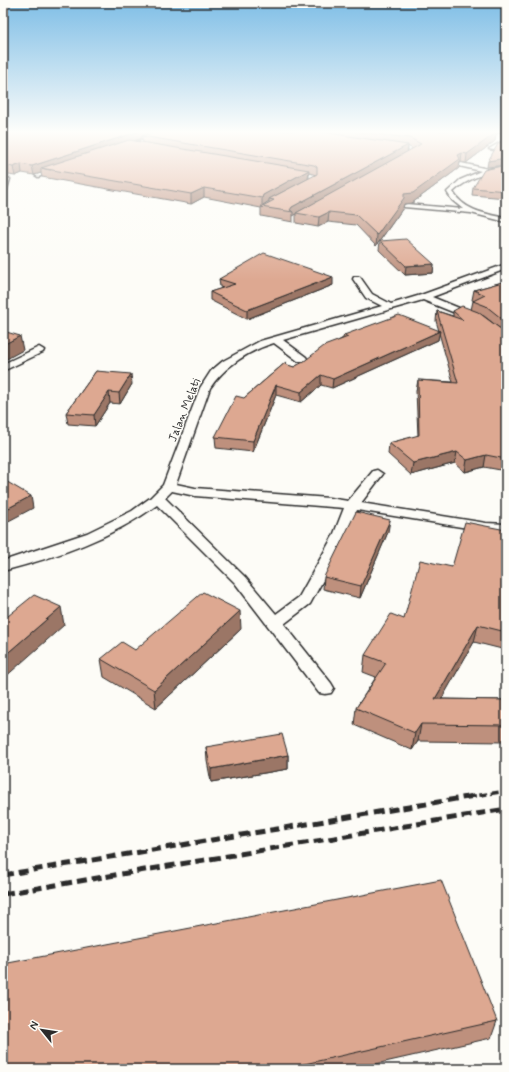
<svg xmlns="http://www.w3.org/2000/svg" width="509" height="1072" font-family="Mynerve,sans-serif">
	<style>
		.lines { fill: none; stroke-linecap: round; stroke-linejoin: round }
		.lane-casing { stroke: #2b2b2b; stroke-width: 3 }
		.lane { fill: #fdfcf7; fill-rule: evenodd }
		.rail-far1 { stroke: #2b2b2b; stroke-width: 3.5; stroke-dasharray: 8 3.5; stroke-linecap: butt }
		.rail { stroke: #2b2b2b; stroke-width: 5; stroke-dasharray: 10 5; stroke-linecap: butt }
		.wall { fill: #be907d; stroke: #2b2b2b; fill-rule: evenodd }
		.shaded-wall { fill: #9b7666; stroke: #2b2b2b }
		.building { fill: #dda891; stroke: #2b2b2b }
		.labels { text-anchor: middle; stroke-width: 3; stroke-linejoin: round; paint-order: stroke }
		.far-street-label { font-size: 12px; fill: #2b2b2b; stroke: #fdfcf7 }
	</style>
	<rect width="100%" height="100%" fill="#fdfcf7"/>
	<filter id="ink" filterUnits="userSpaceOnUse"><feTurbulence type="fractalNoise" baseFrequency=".025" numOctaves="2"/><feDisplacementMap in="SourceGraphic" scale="8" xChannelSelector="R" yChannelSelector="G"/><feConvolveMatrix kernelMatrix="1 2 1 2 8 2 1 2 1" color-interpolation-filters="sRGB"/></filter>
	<g filter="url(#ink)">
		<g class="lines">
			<defs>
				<g id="lane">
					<polygon points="169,131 177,131 123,149 118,148"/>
					<polygon points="506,139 506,143 494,150 489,149"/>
					<path d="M461,163L488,169L506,166V170C486,172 468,178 453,192C464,211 487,214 506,218V222L471,213L404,207V205L406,204L463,209L452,200L447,192L460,180L481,171L459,166L458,165Z"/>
					<polygon points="60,166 63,168 62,169 38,177 35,175"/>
					<polygon points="3,176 10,179 6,192 3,194"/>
					<path d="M506,264V269L432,297L476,315V319H470L423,300L283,340L306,357L307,359L306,361H298L274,343C249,350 224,367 210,388L176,484L195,488L329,498L348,501L373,471L377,470L383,474L361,503L486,523L506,524V532L486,531L357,510L347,536L310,604L284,624L331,683L334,688L331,693L325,694L319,693L235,583L157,505C112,538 57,557 3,571V561L87,533L132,511L150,498L163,485L200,388L211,371L223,361L260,341L382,306L366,298L353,279L354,277H360L372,294L391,304L421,295ZM172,491L195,496L344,508L333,536L299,597L276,614L245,577L165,498Z"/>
					<polygon points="39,347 44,350 43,352 3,371 3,364"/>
				</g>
			</defs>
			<use href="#lane" class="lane-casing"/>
			<use href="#lane" class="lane"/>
			<polyline class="rail-far1" points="468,797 506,791"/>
			<g class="rail">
				<polyline points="3,875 474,796"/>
				<polyline points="3,894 506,809"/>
			</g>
		</g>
		<g class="wall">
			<path d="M3,131H506V134V132L496,134L495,141L466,163L461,162H460L459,168L412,203L404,204L403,208L376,246L356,225L328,222L318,227L296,223V214L293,216V222L261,216V208L204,197L191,204L42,177L41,173L34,175L22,173L15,176L3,174ZM147,131L155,132L147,135ZM142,138L143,142L134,141ZM408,146L409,147L413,149L408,152ZM309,173L313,174L316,175L309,179ZM269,201V203L263,206V205Z"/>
			<polygon points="506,165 506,202 505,202 506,198 472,195 473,188"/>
			<polygon points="380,241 434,264 433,273 405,275 379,250"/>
			<polygon points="219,279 333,285 247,319 210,300 210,292 223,288 220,287"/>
			<path d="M506,281V471L484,467L465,472L455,463L411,475L388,454L389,443L418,436L416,391L418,380L453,382L439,333L438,340L332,388L321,385L301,402L276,395L253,452L216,448L215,437L244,398L286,362V365L294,367L303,362L343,338L344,335L439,331L436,321L437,311L453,316V311L471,310L473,301H474L472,300L474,290ZM481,315L484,316L502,330Z"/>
			<polygon points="96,371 132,384 120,404 110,403 95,426 68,424 66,413"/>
			<polygon points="506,530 506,650 474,642 441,699 506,700 506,742 418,741 412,750 354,725 356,708 376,677 363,672 365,655 404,619 452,567"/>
			<polygon points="388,532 360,598 323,589 324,577"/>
			<polygon points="241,629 156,708 104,677 101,659 135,650"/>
			<polygon points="206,747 288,755 288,769 211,782 207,761"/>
			<polygon points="497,1021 491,1038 354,1069 3,1069"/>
		</g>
		<g class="shaded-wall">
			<polygon points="140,131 147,131 147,136 142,136 142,138 50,170 41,168 41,173 34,175 32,166"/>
			<polygon points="495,131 506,131 506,134 506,132 496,134 495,141 466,163 467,154"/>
			<polygon points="408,145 407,154 296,213 296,214 293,216 293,212 290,210 292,207"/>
			<polygon points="462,153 461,162 460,162 459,168 412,203 404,204 403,208 376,246 377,235 404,194 458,155"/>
			<polygon points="506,158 506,165 487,167 488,161"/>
			<polygon points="21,164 22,173 15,176 13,167"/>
			<polygon points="309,170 308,179 269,199 269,201 263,205 262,208 262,198 263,195"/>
			<polygon points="204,188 204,197 191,204 191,194"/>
			<polygon points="329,212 328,222 318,227 319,217"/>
			<polygon points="434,264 433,273 405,275 406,266"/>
			<polygon points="333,277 333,285 247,319 247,310"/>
			<polygon points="440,331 438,340 332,388 333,379"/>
			<polygon points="20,336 23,350 3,361 3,345"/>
			<polygon points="131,374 132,384 120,404 119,393"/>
			<polygon points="321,375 321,385 301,402 301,392"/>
			<polygon points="276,385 276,395 253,452 253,441"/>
			<polygon points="109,392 110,403 95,426 94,415"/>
			<polygon points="457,452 455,463 411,475 413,463"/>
			<polygon points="486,455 484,467 465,472 467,460"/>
			<polygon points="31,496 33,508 3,524 3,511"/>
			<polygon points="390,520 388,532 360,598 361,586"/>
			<polygon points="61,607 64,625 3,679 3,657"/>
			<polygon points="240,611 241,629 156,708 154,690"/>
			<polygon points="478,625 474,642 432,716 435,699"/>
			<polygon points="421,724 418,741 412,750 415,733"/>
			<polygon points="288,755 288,769 211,782 211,769"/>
		</g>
		<g class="building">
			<polygon points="3,131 140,131 32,166 21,164 13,167 3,165"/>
			<polygon points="158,131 315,131 408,145 292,207 290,210 293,212 261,207 274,200 269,199 317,174 317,167 314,165 142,136"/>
			<polygon points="351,131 496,131 496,133 467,154 462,153 458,155 460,159 413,193 404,194 404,198 377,235 356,215 329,212 319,217 296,213 421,144 410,138"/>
			<polygon points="129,140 309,170 263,195 262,198 204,188 191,194 41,168"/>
			<polygon points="505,140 506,140 506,158 488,161 498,144"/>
			<polygon points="506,165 506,191 473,188 484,170"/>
			<polygon points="406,239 434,264 406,266 380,241"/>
			<polygon points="264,253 333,277 247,310 210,292 235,284 219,279"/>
			<polygon points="506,281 506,322 486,306 473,301 485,295 474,290"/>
			<polygon points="462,306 478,312 506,333 506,459 486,455 467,460 457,452 413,463 389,443 419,435 418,380 458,383 437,311 463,320 453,311"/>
			<polygon points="399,315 440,331 333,379 321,375 301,392 276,385 253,441 215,437 236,396 244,398 286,362 285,364 294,367 303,362 324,346 348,337 344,335"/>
			<polygon points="3,331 20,336 3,345"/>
			<polygon points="96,371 131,374 119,393 109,392 94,415 66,413"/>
			<polygon points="4,480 31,496 3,511 3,481"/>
			<polygon points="356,512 390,520 361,586 324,577"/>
			<polygon points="465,522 506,530 506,632 478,625 435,699 506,700 506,725 421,724 415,733 356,708 386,663 365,655 391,614 404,619 420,560 452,567"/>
			<polygon points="203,592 240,611 154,690 101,659 122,642 135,650"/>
			<polygon points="34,595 61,607 3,657 3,620"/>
			<polygon points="282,734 288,755 211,769 206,747"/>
			<polygon points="441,880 497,1021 282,1069 3,1069 3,964"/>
		</g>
	</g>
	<linearGradient id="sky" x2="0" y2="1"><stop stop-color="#7fbee6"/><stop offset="0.47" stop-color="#fefefb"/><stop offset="1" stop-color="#fefefb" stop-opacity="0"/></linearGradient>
	<rect width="509" height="281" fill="url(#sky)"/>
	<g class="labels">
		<g class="far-street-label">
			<text transform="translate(184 410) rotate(-68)" y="4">Jalan Melati</text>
		</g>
	</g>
	<rect width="509" height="1072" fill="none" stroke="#fdfcf7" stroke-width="16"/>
	<rect x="8" y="8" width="493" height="1056" fill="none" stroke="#2b2b2b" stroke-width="1.5" filter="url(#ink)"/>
	<g transform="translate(42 1030) rotate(300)" stroke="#fdfcf7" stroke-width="3" paint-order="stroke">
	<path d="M0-3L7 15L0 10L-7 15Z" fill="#2b2b2b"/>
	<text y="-6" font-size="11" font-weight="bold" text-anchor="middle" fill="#2b2b2b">N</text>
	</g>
</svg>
